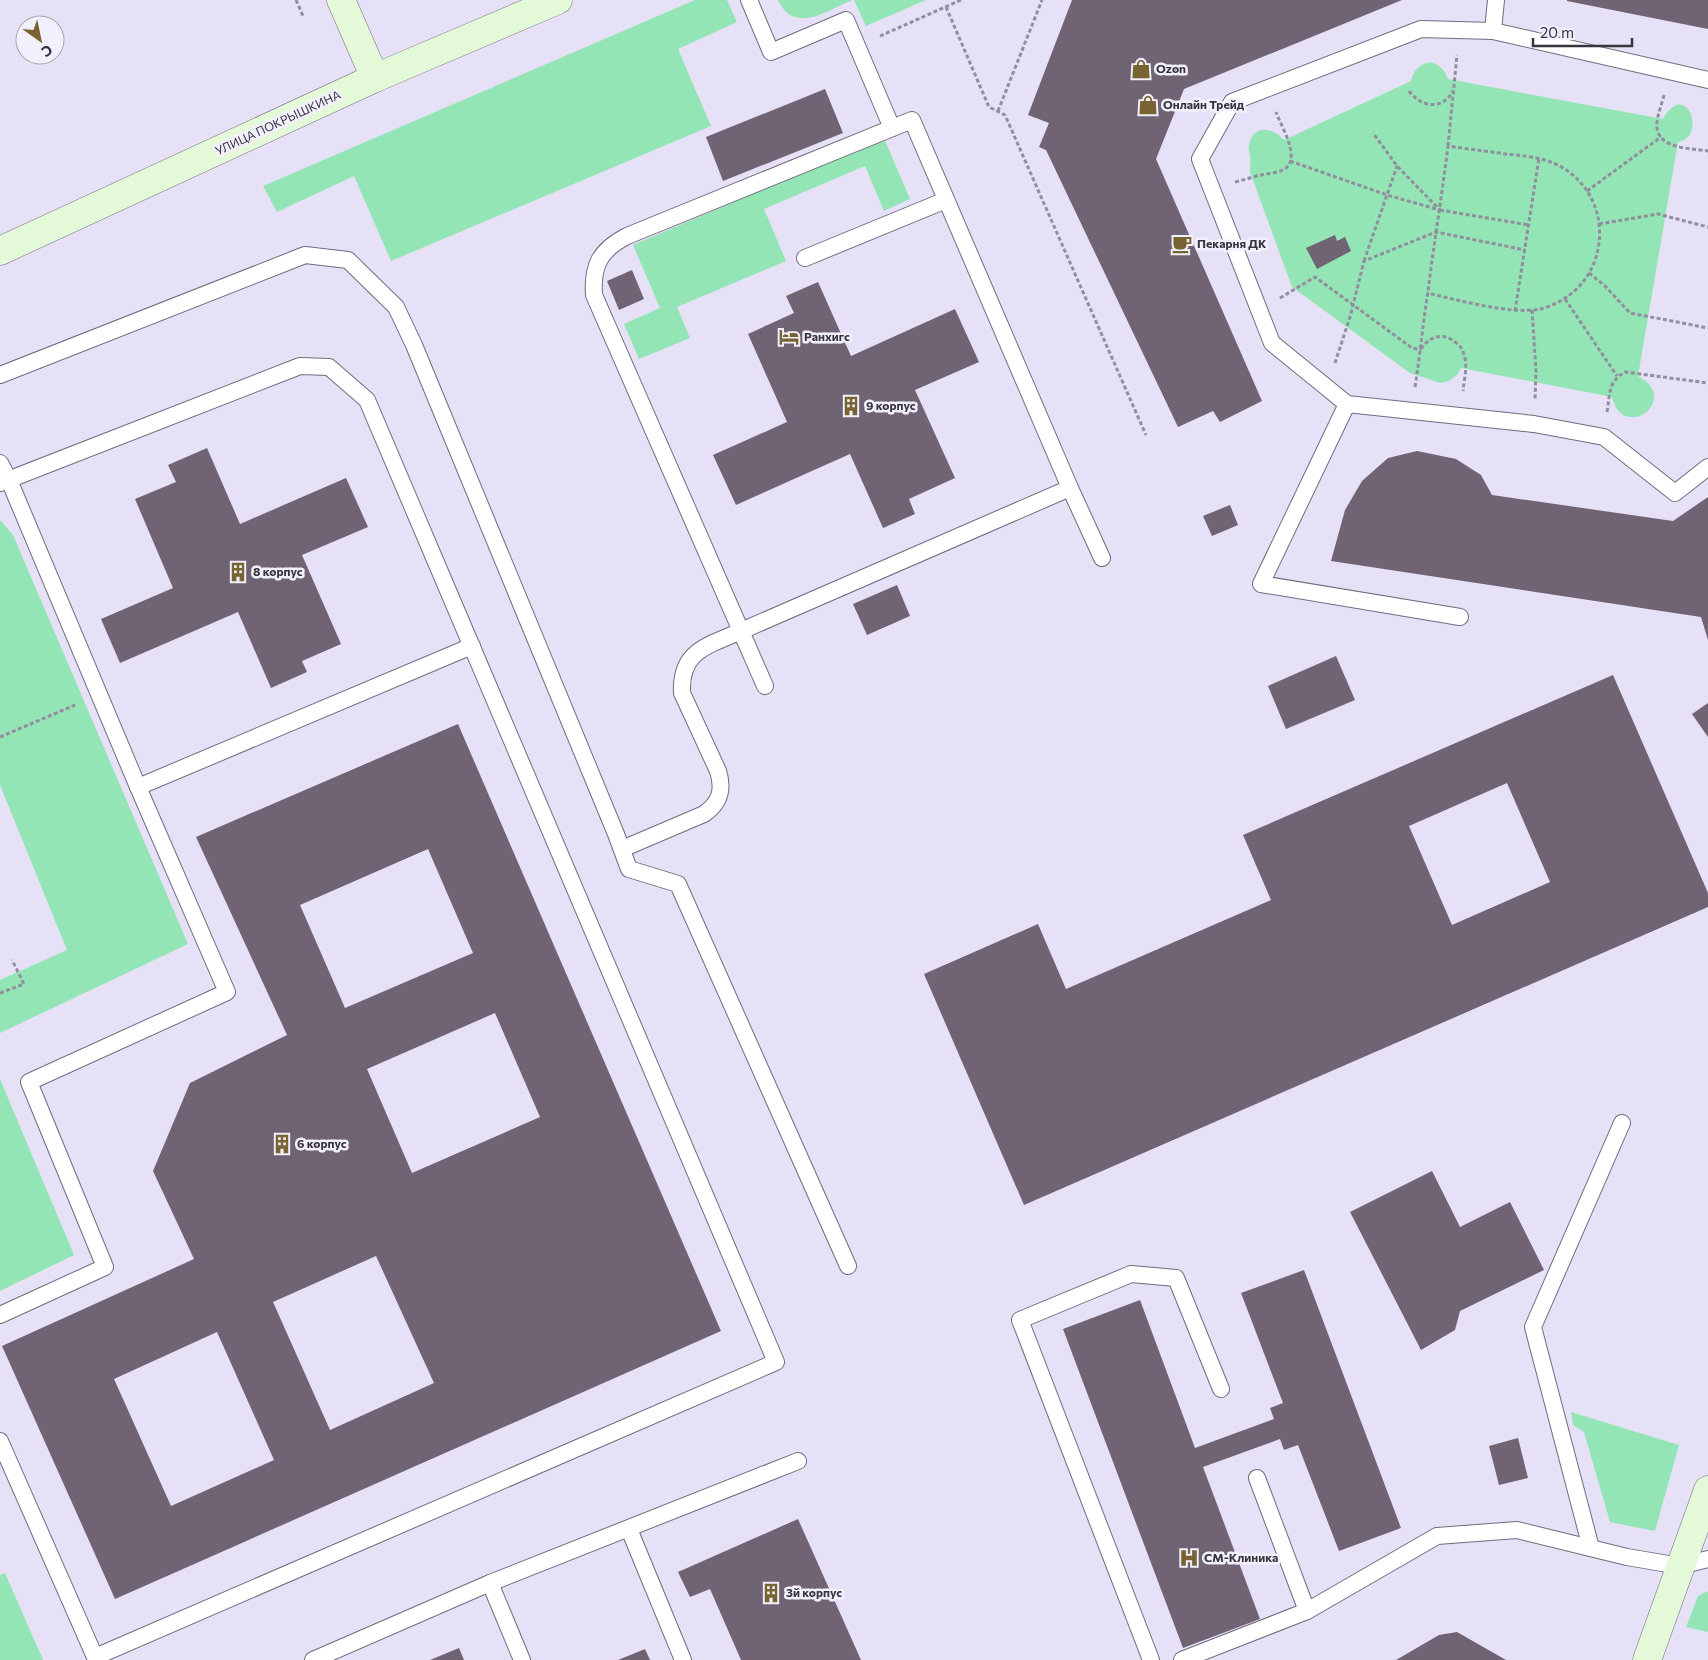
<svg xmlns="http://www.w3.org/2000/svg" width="1708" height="1660" font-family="Commissioner,sans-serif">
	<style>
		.green { fill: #94e5b5 }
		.building { fill: #706373; fill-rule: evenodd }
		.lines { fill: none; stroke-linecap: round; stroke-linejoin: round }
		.lane-casing { stroke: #706b7e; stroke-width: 18 }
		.secondary-casing { stroke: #706b7e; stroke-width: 29 }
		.path { stroke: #918e9d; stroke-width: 3; stroke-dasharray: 4 2.5; stroke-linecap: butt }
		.lane { stroke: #fff; stroke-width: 16 }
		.secondary { stroke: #e4f9d7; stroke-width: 28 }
		.labels { text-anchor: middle; stroke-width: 5; stroke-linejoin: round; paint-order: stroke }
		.poi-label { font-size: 12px; font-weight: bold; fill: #36343d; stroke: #f3f0fd; text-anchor: start }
		.street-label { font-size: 12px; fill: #36343d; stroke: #f3f0fd }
	</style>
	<rect width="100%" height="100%" fill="#e6e1f7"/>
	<g class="green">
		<polygon points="695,0 727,0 737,22 678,49 711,126 391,261 354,176 277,212 263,186"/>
		<path d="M778,0H852C826,11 794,35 778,0Z"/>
		<polygon points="854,0 926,0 866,26"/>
		<path d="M1430,62C1440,65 1444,69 1448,79L1663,119C1686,78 1708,137 1678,142L1638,376C1682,400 1623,443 1612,397L1461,368L1457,375L1449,381L1440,383L1410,373L1292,287L1250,172C1250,167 1251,161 1250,156C1250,152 1248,149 1249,145C1253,124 1273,127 1284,140L1411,81C1414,69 1419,65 1430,62Z"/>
		<polygon points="884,138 910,199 884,211 865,166 764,209 786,261 677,307 690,338 639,359 624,324 660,308 633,245"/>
		<polygon points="0,520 13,535 188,944 0,1033 0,980 67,950 0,785"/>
		<polygon points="0,1079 74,1255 0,1291"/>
		<polygon points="1571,1412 1679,1445 1655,1531 1610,1522 1584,1432 1573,1425"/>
		<polygon points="5,1573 43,1660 0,1660 0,1575"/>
		<polygon points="1708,1591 1708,1632 1686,1627 1698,1596"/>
	</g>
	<g class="building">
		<polygon points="1072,0 1402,0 1184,89 1156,159 1262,401 1220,422 1213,411 1178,427 1046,150 1039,147 1049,123 1028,115"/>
		<polygon points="1567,0 1708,0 1708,29 1567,1"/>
		<polygon points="825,89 843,133 723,181 706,137"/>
		<polygon points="1335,235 1337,241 1345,237 1351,251 1317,269 1306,248"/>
		<polygon points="632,270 644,299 619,310 607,281"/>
		<polygon points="818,282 851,356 955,309 979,362 915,390 955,478 909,499 915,514 883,528 850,454 736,505 713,455 787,422 748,334 794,313 786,296"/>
		<polygon points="207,448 240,524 346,478 368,527 302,555 341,644 302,661 307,672 271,688 238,612 120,663 101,619 173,588 135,499 176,482 168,465"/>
		<polygon points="1417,451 1456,459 1481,475 1492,495 1673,521 1708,497 1708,640 1701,617 1331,561 1345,510 1362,481 1388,458"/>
		<polygon points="1230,505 1238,525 1212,536 1203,516"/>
		<polygon points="897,585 910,616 867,635 853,604"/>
		<polygon points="1336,656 1355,700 1286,729 1268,686"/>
		<path d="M1613,675L1708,893V907L1024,1205L924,974L1038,924L1066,989L1271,900L1243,835ZM1507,783L1550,882L1452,925L1409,826Z"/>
		<polygon points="1708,703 1708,737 1692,714"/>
		<path d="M458,724L721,1331L115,1599L2,1346L194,1259L153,1171L190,1083L287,1035L196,837ZM428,849L473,953L345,1008L300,905ZM495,1013L540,1117L412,1173L367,1069ZM376,1256L434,1383L330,1430L273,1302ZM217,1332L274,1460L171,1506L114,1379Z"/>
		<polygon points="1432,1171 1460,1227 1510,1202 1544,1270 1460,1311 1455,1330 1421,1350 1350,1212"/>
		<polygon points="1304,1270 1401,1528 1339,1551 1298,1445 1284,1450 1280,1439 1203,1467 1260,1619 1183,1648 1063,1329 1140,1300 1195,1448 1274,1419 1270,1408 1283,1403 1241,1293"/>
		<polygon points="1518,1438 1528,1478 1499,1485 1489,1446"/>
		<polygon points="798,1519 861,1660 741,1660 710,1589 690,1597 678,1572"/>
		<polygon points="1457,1632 1506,1660 1396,1660 1439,1635"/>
		<polygon points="459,1648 464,1660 430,1660"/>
		<polygon points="645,1649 650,1660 618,1660"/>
	</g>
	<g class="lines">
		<defs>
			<g id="lane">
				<polyline points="749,0 771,52 846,20 892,128"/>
				<polyline points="1493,31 1496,0"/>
				<polyline points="1708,80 1493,31 1421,29 1232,102 1200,159 1272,343 1347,404 1534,424 1604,437 1675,493 1708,467"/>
				<polyline points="805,258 946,200"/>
				<polyline points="0,375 305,255 348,260 396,307 414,345 616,834 629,869 678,884 848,1266"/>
				<polyline points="1347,404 1261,584 1460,617"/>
				<polyline points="0,463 9,480 138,787 227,992 29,1082 105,1267 0,1315"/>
				<polyline points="0,483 300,366 329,367 367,400 776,1362 95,1657 0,1441"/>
				<path d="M765,686L594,295C592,265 600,250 627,236L912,120L1070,488L1102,558"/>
				<polyline points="138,787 472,646"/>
				<path d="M622,849L704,814C720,803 724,790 718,771L682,693C680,650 708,646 741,631L1070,488"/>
				<polyline points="1257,1478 1307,1611"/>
				<polyline points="629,1529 683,1660"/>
				<polyline points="1591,1548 1533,1327 1622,1123"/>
				<polyline points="490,1583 798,1461"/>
				<polyline points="313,1660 490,1583 522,1660"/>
				<polyline points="1151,1660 1020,1320 1131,1274 1176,1278 1221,1389"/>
				<polyline points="1182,1660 1307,1611 1437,1536 1517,1530 1627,1557 1680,1566 1708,1559"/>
			</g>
			<g id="secondary">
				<polyline points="341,0 375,78"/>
				<polyline points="0,251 375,78 558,0"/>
				<polyline points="1647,1660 1708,1490"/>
			</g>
		</defs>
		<use href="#lane" class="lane-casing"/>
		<use href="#secondary" class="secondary-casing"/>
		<g class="path">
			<polyline points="296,0 303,16"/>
			<polyline points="946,7 989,107 1005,115 1146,435"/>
			<polyline points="880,36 961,0"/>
			<path d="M1409,91C1421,107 1442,111 1453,91"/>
			<path d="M1664,95C1662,104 1658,113 1657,122C1654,149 1689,148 1708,151"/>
			<polyline points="998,111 1042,0"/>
			<polyline points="1448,146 1457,55"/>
			<polyline points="1290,161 1387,195 1440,210 1397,166 1373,133"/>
			<path d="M1235,182C1244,180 1252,177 1261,175C1275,172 1293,173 1291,153C1290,140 1281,125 1276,112"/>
			<polyline points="1587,191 1661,137"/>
			<polyline points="1440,210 1529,225"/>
			<polyline points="1599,224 1658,214 1708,227"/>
			<polyline points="1364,261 1397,166"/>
			<polyline points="1589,273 1604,285 1630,313 1708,328"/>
			<polyline points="1280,298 1315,277 1412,348 1421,350"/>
			<polyline points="1565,299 1617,376"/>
			<polyline points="1532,310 1536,371 1535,399"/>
			<polyline points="1515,311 1539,158"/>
			<path d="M1421,349C1430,336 1442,332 1455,342C1460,346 1463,349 1464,355C1468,366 1464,380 1463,391"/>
			<polyline points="1335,363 1350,317 1364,261 1436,232 1525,250"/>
			<path d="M1415,387C1420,355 1423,323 1428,291C1434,243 1442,195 1448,146C1467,149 1486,151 1505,154C1524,156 1546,157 1563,168C1616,200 1610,280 1554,304C1550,306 1545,308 1540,309C1511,315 1458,300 1427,293"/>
			<path d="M1607,412C1610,395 1608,381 1625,372L1708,383"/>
			<polyline points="0,737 75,705"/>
			<polyline points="0,993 24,984 12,960"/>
		</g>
		<use href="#lane" class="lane"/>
		<use href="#secondary" class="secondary"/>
	</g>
	<defs>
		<symbol id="shop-bare" viewBox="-9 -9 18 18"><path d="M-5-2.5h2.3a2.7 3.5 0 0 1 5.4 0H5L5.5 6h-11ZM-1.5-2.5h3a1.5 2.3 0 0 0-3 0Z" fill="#786332" stroke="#f3f0fd" stroke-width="2.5" paint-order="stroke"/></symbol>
		<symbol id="cafe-bare" viewBox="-9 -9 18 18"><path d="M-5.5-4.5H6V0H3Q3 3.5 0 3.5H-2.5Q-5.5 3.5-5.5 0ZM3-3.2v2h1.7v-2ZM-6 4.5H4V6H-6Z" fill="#786332" stroke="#f3f0fd" stroke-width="2.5" paint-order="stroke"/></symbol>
		<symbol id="hotel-bare" viewBox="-9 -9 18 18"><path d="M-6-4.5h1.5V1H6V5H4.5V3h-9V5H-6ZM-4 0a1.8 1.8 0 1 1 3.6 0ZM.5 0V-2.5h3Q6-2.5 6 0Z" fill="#786332" stroke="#f3f0fd" stroke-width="2.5" paint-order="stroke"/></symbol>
		<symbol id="building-bare" viewBox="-9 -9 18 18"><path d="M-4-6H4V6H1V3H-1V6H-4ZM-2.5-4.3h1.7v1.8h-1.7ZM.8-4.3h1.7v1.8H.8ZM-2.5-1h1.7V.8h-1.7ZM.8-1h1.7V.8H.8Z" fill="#786332" stroke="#f3f0fd" stroke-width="2.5" paint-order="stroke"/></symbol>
		<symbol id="hospital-bare" viewBox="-9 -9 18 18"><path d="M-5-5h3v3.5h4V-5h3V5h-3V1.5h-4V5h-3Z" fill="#786332" stroke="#f3f0fd" stroke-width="2.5" paint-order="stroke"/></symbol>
	</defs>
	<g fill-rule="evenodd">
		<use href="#shop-bare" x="1127" y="55" width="28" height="28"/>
		<use href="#shop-bare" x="1134" y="91" width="28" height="28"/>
		<use href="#cafe-bare" x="1168" y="230" width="28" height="28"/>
		<use href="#hotel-bare" x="775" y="323" width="28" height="28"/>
		<use href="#building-bare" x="837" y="392" width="28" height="28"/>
		<use href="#building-bare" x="224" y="558" width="28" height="28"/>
		<use href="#building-bare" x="268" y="1130" width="28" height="28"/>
		<use href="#hospital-bare" x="1175" y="1544" width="28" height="28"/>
		<use href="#building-bare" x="757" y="1579" width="28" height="28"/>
	</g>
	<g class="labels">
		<g class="poi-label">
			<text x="1156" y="73">Ozon</text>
			<text x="1163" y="109">Онлайн Трейд</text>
			<text x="1197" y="248">Пекарня ДК</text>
			<text x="804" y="341">Ранхигс</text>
			<text x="866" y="410">9 корпус</text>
			<text x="253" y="576">8 корпус</text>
			<text x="297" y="1148">6 корпус</text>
			<text x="1204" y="1562">СМ-Клиника</text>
			<text x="786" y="1597">3й корпус</text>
		</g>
		<g class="street-label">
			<text transform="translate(278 123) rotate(-25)" y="4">УЛИЦА ПОКРЫШКИНА</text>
		</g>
	</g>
	<g transform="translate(40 40) rotate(147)"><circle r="24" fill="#f3f0fd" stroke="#a7a5b0"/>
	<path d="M0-4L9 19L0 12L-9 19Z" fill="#786332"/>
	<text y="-8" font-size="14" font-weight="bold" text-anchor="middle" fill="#36343d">С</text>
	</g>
	<path d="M1533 38v8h99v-8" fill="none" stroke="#36343d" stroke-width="2.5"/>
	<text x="1540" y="38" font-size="15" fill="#36343d" stroke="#f3f0fd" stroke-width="4" paint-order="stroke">20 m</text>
</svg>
